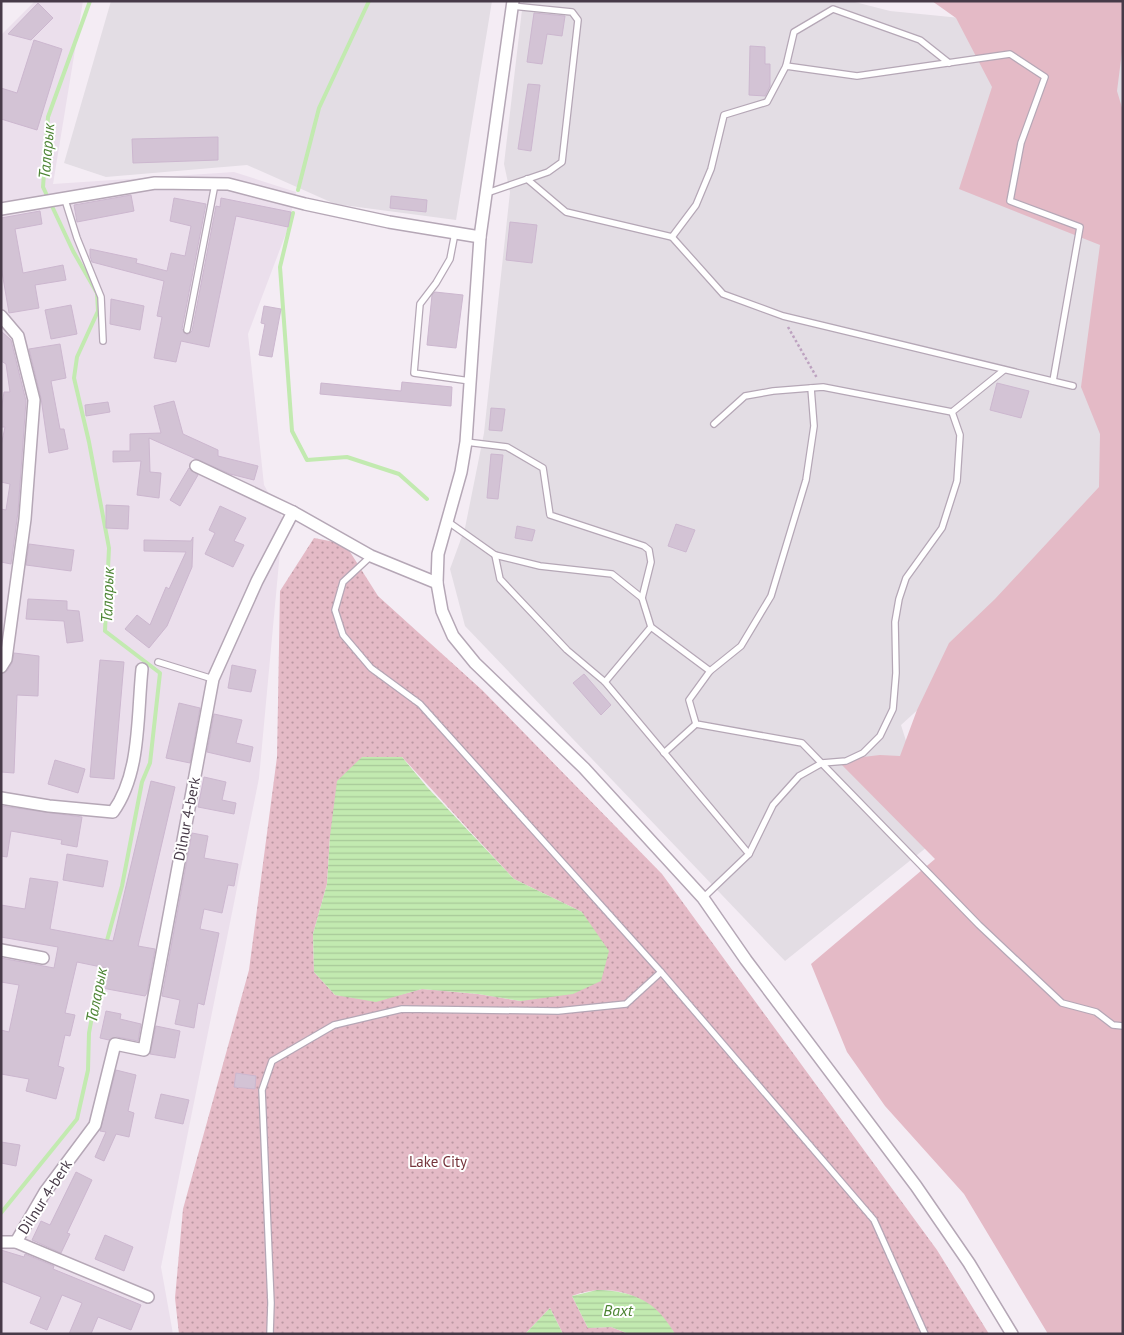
<svg xmlns="http://www.w3.org/2000/svg" width="1124" height="1335" font-family="'PT Sans',sans-serif">
	<style>
		.residential { fill: #ebdfec }
		.industrial { fill: #e3dde4 }
		.green { fill: #e4bac6 }
		.park { fill: url(#park-dots); fill-rule: evenodd }
		.water { fill: url(#water-rules) }
		.lines { fill: none; stroke-linecap: round; stroke-linejoin: round }
		.stream { stroke: #c2eab0; stroke-width: 4 }
		.building { fill: #d3c3d5; stroke: #ccb7cf }
		.service-casing { stroke: #b5a7b6; stroke-width: 8 }
		.minor-casing { stroke: #b5a7b6; stroke-width: 14 }
		.path { stroke: #bda2c0; stroke-width: 2.5; stroke-dasharray: 2.5 2.5; stroke-linecap: butt }
		.service { stroke: #fff; stroke-width: 5.5 }
		.minor { stroke: #fff; stroke-width: 11 }
		.labels { text-anchor: middle; stroke-width: 4; stroke-linejoin: round; paint-order: stroke }
		.street-label { font-size: 15px; fill: #473a48; stroke: #fff }
		.park-label { font-size: 15px; fill: #75333a; stroke: #fff }
		.water-label { font-size: 16px; font-style: italic; fill: #4c8433; stroke: #fff }
	</style>
	<defs>
		<pattern id="park-dots" width="8" height="8" patternUnits="userSpaceOnUse" patternTransform="scale(1.25)"><rect width="8" height="8" fill="#e4bac6"/><path d="M2 2h.1M6 6h.1" fill="none" stroke="#bb98a3" stroke-width="1.8" stroke-linecap="round"/></pattern>
		<pattern id="water-rules" width="6" height="5" patternUnits="userSpaceOnUse" patternTransform="scale(1.25)"><rect width="6" height="5" fill="#c2eab0"/><path d="M0 2.5h6" fill="none" stroke="#a8c999"/></pattern>
	</defs>
	<rect width="100%" height="100%" fill="#f4ecf4"/>
	<polygon class="residential" points="35,1 83,1 53,184 234,172 296,192 288,228 248,334 264,485 283,519 259,778 161,1267 173,1334 1,1334 1,35"/>
	<g class="industrial">
		<polygon points="111,1 492,1 456,220 335,204 247,165 106,177 64,163"/>
		<polygon points="523,1 851,1 890,11 991,21 1123,1 1123,252 1111,534 901,725 937,839 785,961 465,626 450,569 465,528 484,433 510,192 504,164"/>
	</g>
	<polygon class="green" points="932,1 1123,1 1123,44 1117,91 1123,111 1123,1334 1048,1334 964,1194 885,1106 847,1052 811,964 935,859 837,760 880,755 900,756 917,710 949,643 995,599 1099,487 1100,434 1081,387 1100,245 959,189 992,87 956,18"/>
	<path class="park" d="M314,538L345,544L378,596L482,690L662,874L937,1250L989,1334H675C652,1297 614,1280 572,1296L588,1328L611,1327L629,1334H563L550,1308L525,1334H179L175,1298L183,1209L249,970L277,757L280,591ZM402,757L514,879L582,912L521,1001L478,994L422,989L376,1001L335,995L314,972L313,934L327,884L330,836Z"/>
	<g class="water">
		<polygon points="362,757 402,757 427,787 514,879 582,912 609,951 601,981 573,994 521,1001 478,994 422,989 376,1002 335,995 314,972 313,934 327,884 330,836 337,781"/>
		<path d="M597,1290C634,1291 656,1301 675,1334H629L611,1327L588,1328L572,1296Z"/>
		<polygon points="550,1308 563,1334 525,1334"/>
	</g>
	<g class="lines">
		<g class="stream">
			<polyline points="90,1 48,117 43,187 73,251 97,293 98,311 77,357 74,378 89,442 109,548 105,631 160,673 150,763 142,782 122,886 106,944"/>
			<polyline points="298,190 319,108 369,1"/>
			<polyline points="293,213 280,267 292,431 307,460 347,457 399,474 427,499"/>
			<polyline points="1,1213 77,1119 88,1070 89,1033 102,963"/>
		</g>
	</g>
	<g class="building">
		<polygon points="38,3 53,18 31,40 8,34"/>
		<polygon points="534,13 565,16 562,36 547,34 542,64 527,62"/>
		<polygon points="34,40 62,49 37,130 1,119 1,88 17,93"/>
		<polygon points="750,46 765,47 765,64 770,64 770,86 765,96 749,95"/>
		<polygon points="528,84 540,85 531,151 518,149"/>
		<polygon points="218,137 218,160 133,163 132,139"/>
		<polygon points="131,195 134,211 77,222 74,205"/>
		<polygon points="391,196 427,200 426,212 390,208"/>
		<polygon points="174,198 206,204 182,329 187,335 192,331 216,206 220,207 221,198 291,212 288,227 236,216 209,347 181,341 176,362 154,358 162,317 157,316 164,281 92,262 90,256 90,249 137,259 136,263 167,271 171,253 185,256 191,226 170,221"/>
		<polygon points="40,211 42,224 15,229 23,273 63,265 66,280 35,285 39,308 9,313 1,266 1,218"/>
		<polygon points="510,222 537,225 532,263 506,260"/>
		<polygon points="435,292 463,295 456,348 427,345 432,295"/>
		<polygon points="111,299 144,306 140,330 110,324"/>
		<polygon points="71,305 77,334 51,339 45,310"/>
		<polygon points="264,306 281,309 272,357 259,355 265,324 261,323"/>
		<polygon points="1,331 11,340 26,401 18,512 11,564 1,562 1,509 6,510 10,484 1,482 1,446 5,427 1,427 1,412 4,392 10,392 6,364 1,361"/>
		<polygon points="60,344 66,378 51,381 60,429 64,429 68,449 49,453 41,398 29,349"/>
		<polygon points="402,382 452,387 451,406 320,394 321,383 401,391"/>
		<polygon points="997,383 1029,391 1021,418 990,410"/>
		<polygon points="174,401 183,434 218,450 218,456 258,466 254,480 230,474 149,438 150,472 161,473 159,498 137,495 141,461 113,462 113,451 130,451 130,434 161,433 154,406"/>
		<polygon points="108,402 110,412 86,416 85,405"/>
		<polygon points="491,408 505,409 502,431 489,430"/>
		<polygon points="491,454 503,455 498,499 487,498"/>
		<polygon points="189,468 198,475 180,506 170,500"/>
		<polygon points="106,505 129,506 128,529 106,528"/>
		<polygon points="220,506 246,518 234,541 244,545 233,567 205,554 215,533 209,530"/>
		<polygon points="676,524 695,530 686,552 668,546"/>
		<polygon points="517,526 535,530 532,541 515,538"/>
		<polygon points="193,537 192,567 167,626 149,648 125,629 137,615 150,625 166,587 169,589 186,552 144,551 144,540 191,541"/>
		<polygon points="29,544 74,550 71,571 26,565"/>
		<polygon points="28,599 67,601 67,610 79,611 83,641 67,643 64,621 26,619"/>
		<polygon points="14,653 39,656 38,696 17,695 14,773 1,772 1,674 7,671 12,663"/>
		<polygon points="100,660 124,662 114,779 90,777"/>
		<polygon points="232,665 256,670 251,692 228,688"/>
		<polygon points="584,674 611,705 601,715 573,683"/>
		<polygon points="179,703 200,708 190,763 166,758"/>
		<polygon points="214,714 242,720 236,743 253,747 250,762 207,752"/>
		<polygon points="55,760 85,769 78,793 48,784"/>
		<polygon points="204,777 226,782 222,800 236,803 234,814 198,807"/>
		<polygon points="151,781 175,787 138,946 155,949 147,993 145,996 102,988 106,968 77,962 65,1013 75,1015 70,1036 65,1035 58,1066 64,1068 56,1099 26,1091 29,1079 1,1074 1,1030 9,1032 19,985 1,982 1,958 54,968 58,947 1,937 1,905 25,909 30,878 58,882 50,929 113,941"/>
		<polygon points="1,806 82,817 77,847 61,844 62,840 11,831 7,857 1,856"/>
		<polygon points="192,833 208,836 204,858 238,864 234,886 228,885 222,913 204,909 200,929 219,933 204,1005 198,1003 194,1028 175,1024 180,1000 162,996"/>
		<polygon points="67,854 108,861 103,887 63,880"/>
		<polygon points="106,1011 121,1014 120,1019 141,1024 138,1041 117,1037 109,1040 100,1038"/>
		<polygon points="156,1026 180,1031 175,1058 150,1054"/>
		<polygon points="116,1070 136,1075 128,1111 134,1113 129,1137 116,1134 104,1161 95,1157 106,1132 100,1131"/>
		<polygon points="236,1073 256,1076 255,1089 234,1087"/>
		<polygon points="161,1094 189,1100 183,1124 155,1118"/>
		<polygon points="1,1142 20,1145 16,1166 1,1163"/>
		<polygon points="76,1172 92,1180 67,1233 70,1234 61,1253 32,1240 41,1221 50,1225"/>
		<polygon points="105,1235 133,1247 124,1271 95,1259"/>
		<polygon points="1,1250 24,1257 25,1254 54,1266 53,1269 141,1305 131,1330 98,1317 91,1334 69,1334 82,1303 62,1295 47,1330 30,1323 41,1297 1,1281"/>
	</g>
	<g class="lines">
		<defs>
			<g id="service">
				<polyline points="786,66 794,32 833,9 920,40 949,63"/>
				<polyline points="527,179 566,212 672,237 723,294 783,316 1073,386"/>
				<polyline points="487,193 548,172 562,162 578,20 572,12 512,6"/>
				<polyline points="65,200 77,238 101,297 103,341"/>
				<polyline points="455,233 450,259 436,283 420,304 414,373 470,381"/>
				<polyline points="672,237 696,205 711,169 724,115 767,102 786,66 857,76 1010,54 1045,77 1021,143 1010,201 1080,227 1053,381"/>
				<polyline points="187,330 215,184"/>
				<polyline points="714,424 745,396 773,391 823,387 952,412"/>
				<polyline points="466,442 507,447 543,468 550,515 644,546 649,550 651,562 642,598 651,627 710,671 689,700 696,724 802,743 979,925 1062,1003 1096,1012 1113,1025 1123,1026"/>
				<polyline points="447,521 495,555 540,566 612,574 642,598"/>
				<polyline points="495,555 500,579 567,650 605,682 749,854 703,898"/>
				<polyline points="371,556 343,582 335,610 343,635 371,668 420,704 661,972 874,1220 925,1334"/>
				<polyline points="158,662 213,679"/>
				<polyline points="710,671 741,646 771,596 806,480 814,426 811,388"/>
				<polyline points="605,682 651,627"/>
				<polyline points="664,753 696,724"/>
				<polyline points="749,854 773,805 799,776 822,763 846,761 863,753 880,736 893,709 896,673 895,622 899,599 906,578 942,528 957,481 960,435 952,412 1004,370"/>
				<polyline points="270,1334 271,1303 262,1090 272,1061 334,1025 402,1009 558,1011 626,1004 661,972"/>
			</g>
			<g id="minor">
				<polyline points="513,1 480,237 466,442 461,472 438,554 437,583 442,611 453,636 475,663 584,768 703,898 746,960 916,1186 969,1263 1012,1334"/>
				<polyline points="1,209 155,183 228,184 305,204 389,222 480,237"/>
				<polyline points="1,316 18,336 34,400 25,519 6,659 1,667"/>
				<polyline points="196,466 293,512"/>
				<path d="M1,798L49,806L113,812C141,773 137,716 142,669"/>
				<polyline points="1,950 43,958"/>
				<polyline points="1,1242 16,1242 148,1297"/>
				<polyline points="16,1242 45,1192 95,1125 115,1044 144,1050 213,679 257,581 293,512 371,556 437,583"/>
			</g>
		</defs>
		<use href="#service" class="service-casing"/>
		<use href="#minor" class="minor-casing"/>
		<polyline class="path" points="788,327 817,378"/>
		<use href="#service" class="service"/>
		<use href="#minor" class="minor"/>
	</g>
	<g class="labels">
		<g class="street-label">
			<text transform="translate(187 819) rotate(-79)" y="5">Dilnur 4-berk</text>
			<text transform="translate(45 1197) rotate(-57)" y="5">Dilnur 4-berk</text>
		</g>
		<g class="park-label">
			<text x="438" y="1167">Lake City</text>
		</g>
		<g class="water-label">
			<text transform="translate(46 151) rotate(-85)" y="6">Таларык</text>
			<text transform="translate(107 595) rotate(-88)" y="6">Таларык</text>
			<text transform="translate(96 995) rotate(-79)" y="6">Таларык</text>
			<text x="618" y="1316">Baхt</text>
		</g>
	</g>
	<rect width="1124" height="1335" fill="none" stroke="#473a48" stroke-width="5"/>
</svg>
